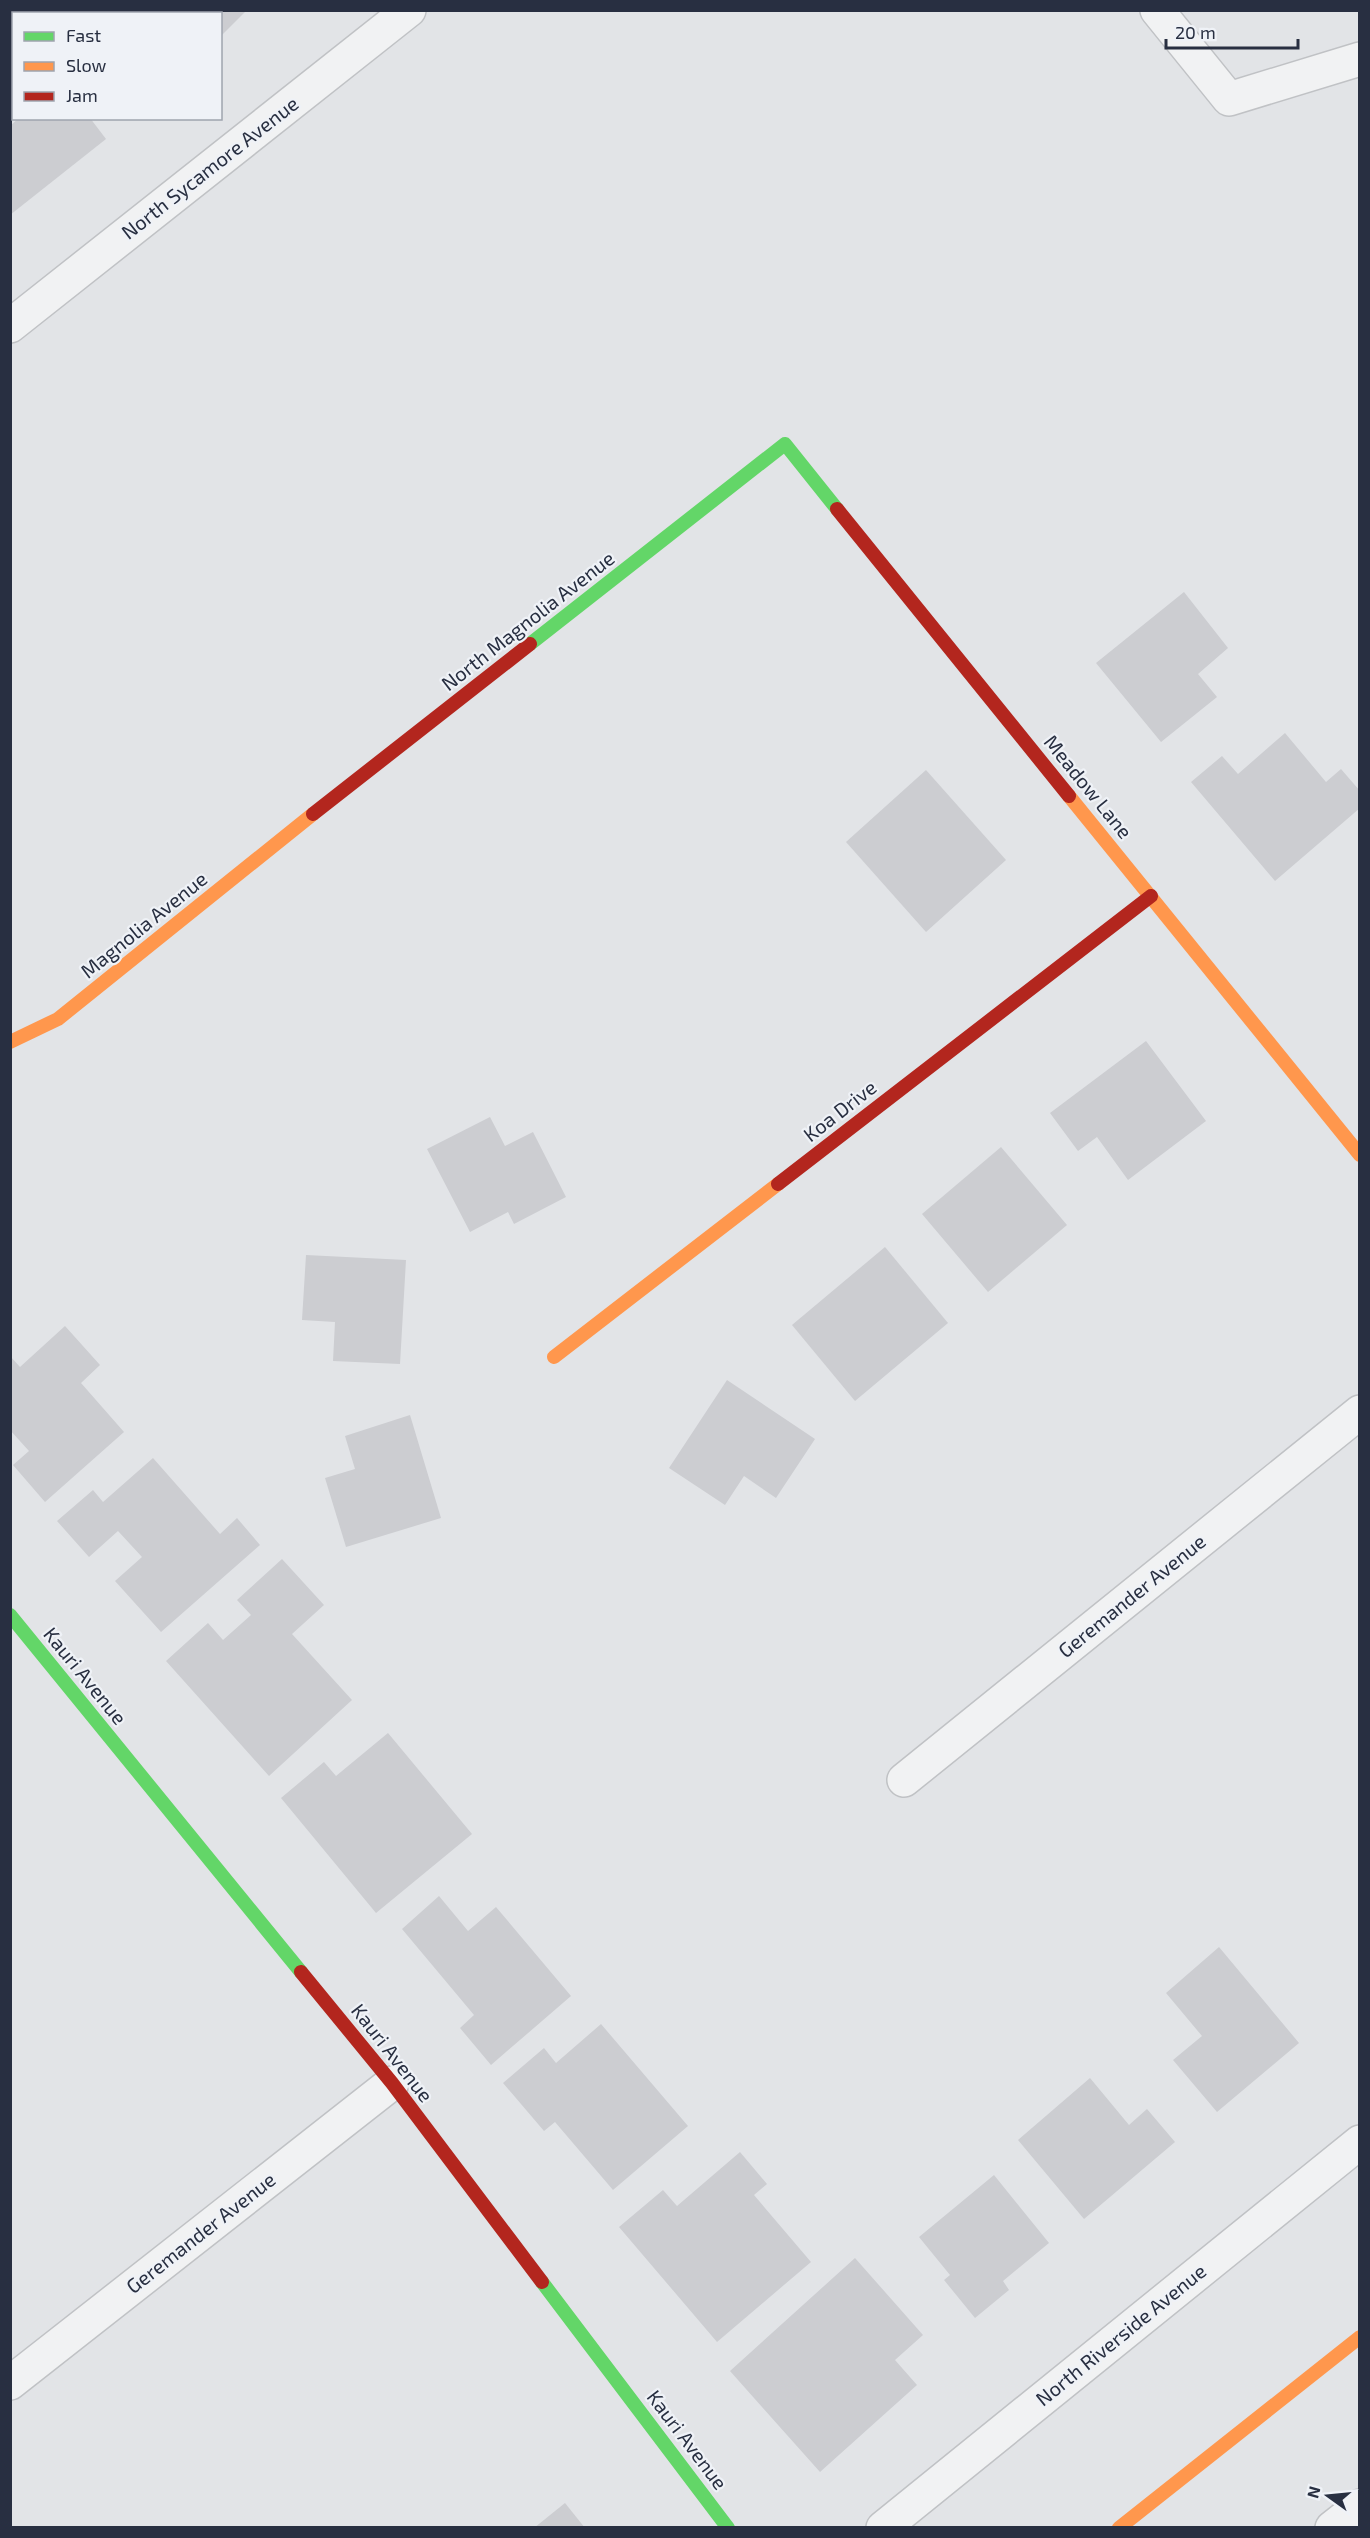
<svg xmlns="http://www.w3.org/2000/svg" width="1370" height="2538" font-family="'Exo 2',sans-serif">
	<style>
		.building { fill: #cccdd1 }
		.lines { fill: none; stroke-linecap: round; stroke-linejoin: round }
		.street-casing { stroke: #c0c2c5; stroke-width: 36 }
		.street { stroke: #f1f2f3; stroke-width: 33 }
		.fast { stroke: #63d668; stroke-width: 14 }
		.slow { stroke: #ff974d; stroke-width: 14 }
		.jam { stroke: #b3261e; stroke-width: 14 }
		.labels { text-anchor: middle; stroke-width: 4.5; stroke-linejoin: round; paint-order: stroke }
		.street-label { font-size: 20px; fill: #282f41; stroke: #eff2f7 }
	</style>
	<rect width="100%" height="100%" fill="#e2e4e7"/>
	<g class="building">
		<polygon points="158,10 247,10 220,37 220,14 155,14"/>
		<polygon points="19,118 90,118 106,139 10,215 10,126"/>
		<polygon points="1184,592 1228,648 1198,674 1217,697 1161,742 1096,663"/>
		<polygon points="1285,733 1326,782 1341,769 1360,791 1360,808 1275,881 1191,782 1222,756 1238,774"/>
		<polygon points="926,770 1006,860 926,932 846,842"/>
		<polygon points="1146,1041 1206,1121 1128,1180 1097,1137 1078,1151 1050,1113"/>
		<polygon points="490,1117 505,1146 533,1132 566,1197 514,1224 508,1212 470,1232 427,1149"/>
		<polygon points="1001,1147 1067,1225 988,1292 922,1214"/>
		<polygon points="885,1247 948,1323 855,1401 792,1325"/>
		<polygon points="306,1255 406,1260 400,1364 333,1361 335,1322 302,1320"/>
		<polygon points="65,1326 100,1365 81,1383 124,1432 45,1502 13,1465 29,1451 10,1430 10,1356 20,1367"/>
		<polygon points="727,1380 815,1439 776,1498 744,1476 725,1505 669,1468"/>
		<polygon points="410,1415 441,1518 346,1547 325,1478 355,1469 345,1436"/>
		<polygon points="153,1458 220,1534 237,1518 260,1545 161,1632 115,1581 142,1557 118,1531 89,1557 57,1521 93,1490 103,1502"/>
		<polygon points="282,1559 324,1605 292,1634 352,1700 269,1776 166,1661 208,1623 223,1640 251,1615 237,1600"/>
		<polygon points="388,1733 472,1834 376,1913 281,1798 324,1762 336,1776"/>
		<polygon points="439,1896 468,1931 496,1907 571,1996 491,2065 460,2028 474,2015 402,1929"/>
		<polygon points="1219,1947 1299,2043 1217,2112 1173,2060 1202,2036 1166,1993"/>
		<polygon points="601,2024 688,2126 613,2190 555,2122 544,2131 503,2083 544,2048 556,2063"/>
		<polygon points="1090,2078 1129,2125 1147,2109 1175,2142 1084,2219 1018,2140"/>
		<polygon points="740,2152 767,2184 754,2195 811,2262 717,2342 619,2227 663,2190 677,2206"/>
		<polygon points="994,2175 1049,2243 1003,2281 1009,2290 975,2318 944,2280 950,2275 919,2237"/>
		<polygon points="855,2258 923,2335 895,2360 917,2385 820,2472 730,2371"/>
		<polygon points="565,2503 585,2528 534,2528"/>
	</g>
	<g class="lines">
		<defs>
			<g id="street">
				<polyline points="1157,10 1229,99 1360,59"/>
				<polyline points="10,326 409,10"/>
				<polyline points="904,1780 1360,1412"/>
				<polyline points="10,2383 392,2083"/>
				<polyline points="883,2528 1360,2142"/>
				<polyline points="1332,2528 1360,2506"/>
			</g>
		</defs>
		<use href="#street" class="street-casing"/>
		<use href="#street" class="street"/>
		<g class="fast">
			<polyline points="530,644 785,444 837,509"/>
			<polyline points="10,1615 301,1972"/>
			<polyline points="542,2282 728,2528"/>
		</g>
		<g class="slow">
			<polyline points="1069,796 1360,1155"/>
			<polyline points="10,1042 58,1019 313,814"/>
			<polyline points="554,1357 778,1184"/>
			<polyline points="1119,2528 1360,2337"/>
		</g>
		<g class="jam">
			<polyline points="837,509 1069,796"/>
			<polyline points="313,814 530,644"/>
			<polyline points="778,1184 1151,896"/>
			<polyline points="301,1972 392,2083 542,2282"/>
		</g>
	</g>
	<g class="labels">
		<g class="street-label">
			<text transform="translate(210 168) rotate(-38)" y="7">North Sycamore Avenue</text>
			<text transform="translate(528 621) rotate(-38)" y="7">North Magnolia Avenue</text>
			<text transform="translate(1088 787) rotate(51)" y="7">Meadow Lane</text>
			<text transform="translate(144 925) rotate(-39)" y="7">Magnolia Avenue</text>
			<text transform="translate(840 1111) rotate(-38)" y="7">Koa Drive</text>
			<text transform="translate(1132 1596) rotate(-39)" y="7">Geremander Avenue</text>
			<text transform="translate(85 1676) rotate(51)" y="7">Kauri Avenue</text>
			<text transform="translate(392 2053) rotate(52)" y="7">Kauri Avenue</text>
			<text transform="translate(201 2233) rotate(-38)" y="7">Geremander Avenue</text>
			<text transform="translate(1121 2335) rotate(-39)" y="7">North Riverside Avenue</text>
			<text transform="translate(687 2440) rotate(53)" y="7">Kauri Avenue</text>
		</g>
	</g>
	<rect width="1370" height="2538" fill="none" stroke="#282f41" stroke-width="24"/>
	<rect x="12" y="12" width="210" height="108" fill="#eff2f7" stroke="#9fa4ae" stroke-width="1.5"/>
	<rect x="24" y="32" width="30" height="9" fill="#63d668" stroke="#9fa4ae" stroke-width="1.5"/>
	<text x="66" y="42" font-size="18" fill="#282f41">Fast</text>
	<rect x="24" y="62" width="30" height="9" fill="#ff974d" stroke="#9fa4ae" stroke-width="1.5"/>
	<text x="66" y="72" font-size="18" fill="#282f41">Slow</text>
	<rect x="24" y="92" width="30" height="9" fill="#b3261e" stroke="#9fa4ae" stroke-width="1.5"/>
	<text x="66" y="102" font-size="18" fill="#282f41">Jam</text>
	<g transform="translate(1328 2496) rotate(285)" stroke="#eff2f7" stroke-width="4.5" paint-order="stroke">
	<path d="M0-4.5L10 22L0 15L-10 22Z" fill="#282f41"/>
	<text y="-9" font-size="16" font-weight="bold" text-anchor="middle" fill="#282f41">N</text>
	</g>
	<path d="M1166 39v9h132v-9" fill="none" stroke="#282f41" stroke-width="3"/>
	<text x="1175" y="39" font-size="18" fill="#282f41" stroke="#eff2f7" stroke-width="4.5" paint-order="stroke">20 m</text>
</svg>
